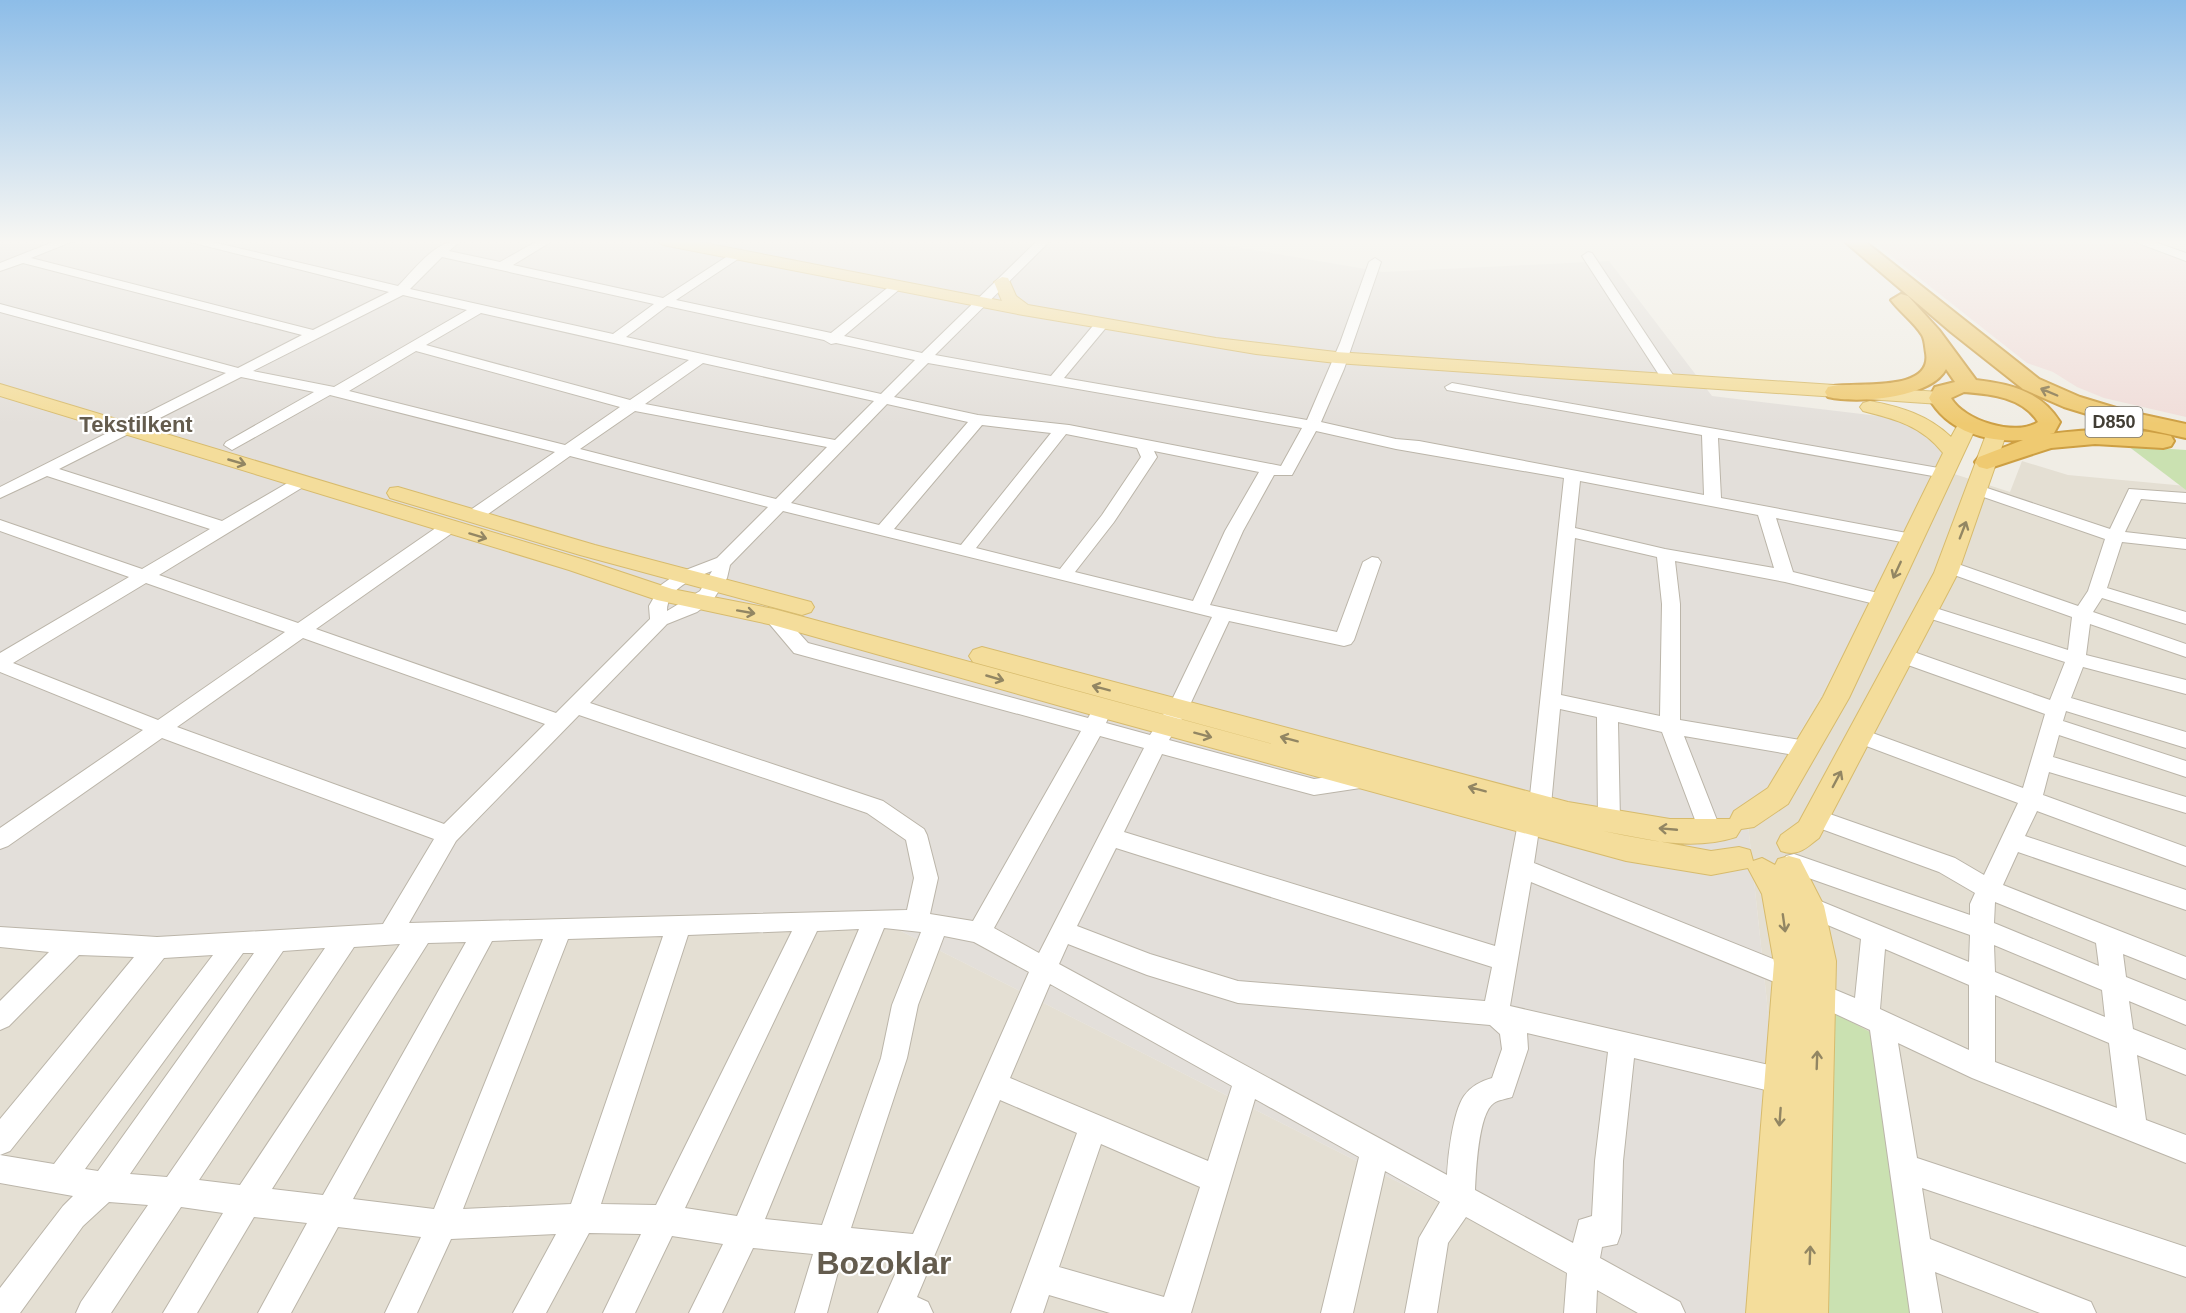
<svg xmlns="http://www.w3.org/2000/svg" width="2186" height="1313" font-family="Arial,sans-serif">
	<style>
		.residential { fill: #e4dfd3 }
		.industrial { fill: #e3dfda }
		.medical { fill: #f0ddd9 }
		.green { fill: #cae1b1 }
		.lines { fill: none; stroke-linecap: round; stroke-linejoin: round }
		.minor-casing { stroke: #bbb5a9; stroke-width: 2 }
		.major-casing { stroke: #d7bb6d; stroke-width: 2 }
		.highway-casing { stroke: #cd9f43; stroke-width: 4 }
		.minor { fill: #fff; fill-rule: evenodd }
		.major { fill: #f4dd9b; fill-rule: evenodd }
		.highway { fill: #efca71; fill-rule: evenodd }
		.oneway { stroke: #87764d }
		.oneway2 { stroke: #928663 }
		.labels { text-anchor: middle; stroke-width: 4.5; stroke-linejoin: round; paint-order: stroke }
		.shield { fill: #fff; stroke: #7b7872; stroke-width: 1.5 }
		.shield-label { font-size: 18px; font-weight: bold; fill: #423e35 }
		.far-district-label { font-size: 22px; font-weight: bold; fill: #645c4e; stroke: #fff }
		.near-district-label { font-size: 32px; font-weight: bold; fill: #645c4e; stroke: #fff }
	</style>
	<rect width="100%" height="100%" fill="#f0ede5"/>
	<g class="residential">
		<polygon points="2022,461 2068,475 2186,486 2186,1313 1800,1313 1748,824 1948,472 2010,492"/>
		<polygon points="889,925 1658,1313 0,1313 0,932 256,951"/>
	</g>
	<polygon class="industrial" points="0,240 1195,240 1383,272 1609,261 1712,396 1887,417 1931,432 1947,448 1948,472 1748,824 1800,1313 1658,1313 889,925 256,951 0,932"/>
	<polygon class="medical" points="1871,240 2131,240 2186,259 2186,417 2104,398 2077,387 2053,372 2027,363"/>
	<g class="green">
		<polygon points="2128,446 2186,450 2186,490"/>
		<polygon points="1825,1008 1870,1032 1911,1313 1815,1313"/>
	</g>
	<g class="lines">
		<defs>
			<g id="minor">
				<path d="M58,240H76L31,258L313,330L389,292L182,240H204L398,286C416,268 435,240 462,240L449,251L500,262L539,240H554L513,265L663,298L737,250L741,251V257L676,300L831,333L896,281L901,282V288L844,336L922,353L1038,240H1051L935,355L1051,376L1097,321L1102,320L1109,324L1064,378L1307,420L1340,343L1369,262L1375,258L1381,262L1344,369L1321,422L1396,439L1419,441L1704,495L1702,435L1447,390L1445,387L1452,383L1950,470L1952,473L1950,476L1944,478L1718,438L1721,498L1912,534L1921,539L1912,544L1776,518L1793,572L1890,596L1892,600L1883,606L1785,582L1675,561L1680,604V720L1806,741L1813,744L1817,749L1813,754L1806,757L1684,736L1722,833L1719,839L1711,842L1703,839L1700,833L1662,732L1618,722L1620,821L1617,827L1609,830L1601,827L1598,821L1597,717L1560,709L1551,805L1548,811L1540,813L1532,811L1529,805L1564,478L1396,449L1316,431L1292,475H1274L1243,531L1210,605L1337,632L1363,562L1372,557L1378,558L1381,562L1354,640L1351,644L1344,646L1229,621L1188,709L1169,740L1314,779L1367,771L1375,773L1378,779L1375,785L1367,787L1314,795L1162,754L1124,832L1495,946L1518,823L1521,817L1529,814L1537,817L1540,823L1534,863L1798,969L1802,977L1798,985L1789,988L1531,882L1510,1006L1782,1068L1792,1072L1796,1081L1792,1090L1782,1094L1634,1058L1623,1161L1621,1233L1617,1244L1602,1247L1600,1258L1680,1302L1685,1313H1638L1597,1290L1596,1313H1564L1567,1273L1466,1217L1448,1243L1437,1313H1405L1419,1238L1440,1202L1385,1171L1353,1313H1321L1359,1157L1255,1099L1191,1313H1110L1049,1295L1043,1313H1011L1077,1133L1000,1100L917,1297L928,1302L933,1313H878L900,1263L842,1257L827,1313H795L813,1254L753,1248L722,1313H689L723,1244L672,1236L635,1313H603L641,1234L589,1233L546,1313H513L556,1234L451,1239L417,1313H385L421,1237L338,1227L291,1313H258L307,1223L254,1217L197,1313H163L223,1213L181,1207L111,1313H76L81,1302L148,1205L109,1202L83,1226L20,1313H0V1288L63,1206L73,1196L0,1183V1119L134,957L79,955L9,1026L0,1030V1001L49,952L0,947V927L157,937L383,924L434,839L162,738L8,846L0,849V828L143,730L0,672V653L129,577L0,531V520L142,569L210,529L47,476L0,498V487L226,373L0,312V304L238,368L302,335L23,263L0,271V263ZM442,257L654,304L613,334L410,289ZM403,295L467,310L334,387L253,371ZM667,306L824,340L831,344L836,343L915,360L881,394L626,337ZM481,313L689,360L630,400L426,345ZM416,351L620,407L565,445L349,391ZM703,363L874,401L835,440L645,404ZM928,363L1302,428L1281,466L1069,425L978,415L894,397ZM241,377L314,392L226,442L224,445L232,450L330,395L555,452L469,511L467,515L469,519H481L570,456L768,507L717,558L678,573L661,585L649,606L650,619L556,713L316,629L455,531L458,527L455,523H443L298,623L159,575L308,484L310,481L308,478H296L222,521L59,469ZM887,404L968,422L879,525L791,503ZM635,411L827,447L776,499L580,449ZM982,425L1051,433L961,545L894,529ZM1066,434L1137,448L1141,457L1102,515L1060,569L976,548ZM1154,451L1259,472L1225,531L1193,601L1075,572L1114,522L1157,457ZM1580,481L1758,515L1774,568L1665,549L1575,528ZM783,511L1212,617L1169,706L1150,735L1106,723L1109,716L1106,711L1099,709L1092,711L1088,718L808,643L781,613H767L765,617L767,621L794,653L1081,731L973,921L930,914L938,878L927,835L924,829L883,801L590,703L667,624L697,612L713,600L727,578L730,565ZM1575,538L1657,557L1662,604L1660,716L1561,695ZM712,571L700,591L667,611C667,588 694,578 712,571ZM146,583L285,632L158,720L13,663ZM303,638L545,724L444,824L177,727ZM579,715L867,813L906,840L914,878L907,910L409,923L456,841ZM1100,736L1144,748L1039,953L994,928ZM1116,848L1492,967L1485,1001L1238,981L1150,954L1077,926ZM884,928L921,932L892,1005L881,1058L822,1225L765,1219ZM859,929L737,1216L685,1208L817,931ZM792,931L656,1205L601,1204L688,935ZM663,936L571,1204L463,1209L568,939ZM944,936L974,942L1029,972L913,1234L851,1228L907,1058L918,1005ZM543,939L434,1209L353,1199L492,941ZM466,942L323,1195L272,1189L428,943ZM400,944L240,1185L199,1180L354,947ZM1068,944L1147,975L1238,1003L1490,1025L1500,1034L1502,1049L1492,1078C1481,1081 1471,1086 1464,1096C1453,1112 1448,1155 1447,1175L1059,964ZM325,948L167,1177L130,1174L283,951ZM243,953H254L98,1171L85,1169ZM213,955L54,1164L0,1155L10,1151L164,958ZM1050,984L1232,1086L1208,1161L1010,1078ZM1527,1033L1608,1052L1595,1161L1592,1216L1579,1220L1573,1243L1475,1190C1476,1172 1478,1113 1494,1103C1498,1100 1506,1099 1512,1097L1528,1049ZM1101,1144L1200,1187L1164,1297L1059,1267Z"/>
				<polygon points="2130,240 2149,240 2186,253 2186,261"/>
				<polygon points="1588,252 1592,253 1677,381 1675,384 1670,385 1663,381 1582,256"/>
				<path d="M1978,485L2110,529L2129,489L2186,493V503L2141,499L2125,532L2186,539V549L2122,542L2107,588L2186,612V624L2102,598L2093,612L2186,644V657L2090,624L2086,655L2186,680V694L2083,667L2071,698L2186,732V748L2066,711L2063,721L2186,761V777L2059,735L2053,757L2186,797V813L2049,772L2043,795L2186,847V866L2037,811L2025,836L2186,890V910L2018,852L2003,885L2186,957V979L2123,954L2126,977L2186,1001V1025L2129,1001L2133,1029L2186,1050V1075L2137,1055L2146,1120L2186,1135V1163L1972,1078L1898,1043L1917,1158L2186,1247V1277L1922,1188L1930,1239L2091,1302L2096,1313H2040L1935,1272L1942,1313H1910L1870,1030L1810,1002L1806,994L1810,986L1819,983L1855,998L1861,939L1799,913L1796,906L1799,899L1808,896L1969,962L1970,935L1786,870L1782,863L1786,856L1794,854L1970,915V904L1975,893L1939,872L1808,824L1805,818L1808,812L1816,809L1824,812L1955,858L1984,875L2018,803L1853,741L1850,736L1853,731L1860,728L1867,731L2023,788L2045,714L1894,660L1891,655L1894,650H1908L2050,700L2065,662L1919,615L1917,611L1926,605L2068,650L2072,617L1943,571L1940,567L1943,563H1955L2078,606L2088,591L2105,539L1972,493L1970,490ZM1995,902L2096,943L2099,966L1994,923ZM1994,945L2102,990L2105,1017L1995,972ZM1885,949L1969,985V1050L1880,1009ZM1995,995L2109,1043L2117,1108L1995,1062Z"/>
			</g>
			<g id="major">
				<polygon points="655,240 689,240 1002,301 994,282 1002,277 1008,278 1016,296 1028,305 1216,338 1336,352 1940,392 1950,398 1940,404 1336,363 1256,354 1023,315 663,245"/>
				<path d="M0,384L585,560L672,589L774,609L1324,758L973,662L969,656L973,650L982,647L1568,802L1670,819H1730L1734,811L1768,788L1823,697L1943,453C1922,426 1895,419 1863,411L1860,407L1863,403L1870,401C1901,407 1928,415 1951,437L1961,419H1975L1978,423L1849,698L1788,804L1754,827L1741,829L1736,837C1693,851 1646,840 1603,831L1711,851L1739,847L1750,850L1753,861L1762,858L1775,865L1778,859L1789,856L1800,859L1824,906L1836,961L1828,1313H1746L1774,963L1762,894L1748,868L1711,875L1626,861L1103,718L773,625L657,600L569,570L0,396Z"/>
				<path d="M1997,426L2004,428L2007,432L1958,573L1819,838C1806,848 1798,857 1781,851L1777,843L1781,835L1799,822L1934,573L1987,432L1990,428Z"/>
				<polygon points="398,487 595,545 811,602 814,607 811,612 802,615 580,555 390,498 387,493 390,488"/>
			</g>
			<g id="highway">
				<polygon points="1843,240 1863,240 2039,379 2080,397 2126,411 2186,424 2186,438 2113,422 2064,407 2023,389 1951,332"/>
				<path d="M1901,294L1908,296L1939,330L1976,380C2010,384 2041,391 2060,422L2054,433L2049,434C2087,429 2133,427 2171,436L2174,441L2171,446L2163,448L2095,444L2051,448L1987,469L1979,467L1975,462L1979,457L2023,440C1987,443 1947,431 1929,398L1935,387L1955,382L1946,369C1931,398 1858,404 1828,397L1825,392L1828,387C1853,381 1933,394 1926,353C1925,348 1925,340 1922,335C1914,322 1900,312 1891,300ZM1964,392C1990,394 2023,397 2038,422C2016,437 1964,421 1951,398Z"/>
			</g>
		</defs>
		<use href="#minor" class="minor-casing"/>
		<use href="#major" class="major-casing"/>
		<use href="#highway" class="highway-casing"/>
		<use href="#minor" class="minor"/>
		<use href="#major" class="major"/>
		<use href="#highway" class="highway"/>
	</g>
	<defs><path id="oneway-shaft" d="M-6 0H5M1.5-3L5.5 0L1.5 3" fill="none" stroke-width="1.6" stroke-linecap="round" stroke-linejoin="round" transform="scale(1.5)"/></defs>
	<use class="oneway" href="#oneway-shaft" transform="translate(2049 392) rotate(-157)"/>
	<g class="oneway2">
		<use href="#oneway-shaft" transform="translate(237 462) rotate(16)"/>
		<use href="#oneway-shaft" transform="translate(1963 530) rotate(-69)"/>
		<use href="#oneway-shaft" transform="translate(478 536) rotate(17)"/>
		<use href="#oneway-shaft" transform="translate(1897 570) rotate(115)"/>
		<use href="#oneway-shaft" transform="translate(746 612) rotate(10)"/>
		<use href="#oneway-shaft" transform="translate(995 678) rotate(16)"/>
		<use href="#oneway-shaft" transform="translate(1101 688) rotate(-165)"/>
		<use href="#oneway-shaft" transform="translate(1203 735) rotate(15)"/>
		<use href="#oneway-shaft" transform="translate(1289 739) rotate(-165)"/>
		<use href="#oneway-shaft" transform="translate(1837 779) rotate(-62)"/>
		<use href="#oneway-shaft" transform="translate(1477 789) rotate(-165)"/>
		<use href="#oneway-shaft" transform="translate(1668 829) rotate(-175)"/>
		<use href="#oneway-shaft" transform="translate(1784 923) rotate(82)"/>
		<use href="#oneway-shaft" transform="translate(1817 1060) rotate(-88)"/>
		<use href="#oneway-shaft" transform="translate(1780 1117) rotate(94)"/>
		<use href="#oneway-shaft" transform="translate(1810 1255) rotate(-88)"/>
	</g>
	<linearGradient id="sky" x2="0" y2="1"><stop stop-color="#8dbde8"/><stop offset="0.57" stop-color="#f8f7f3"/><stop offset="1" stop-color="#f8f7f3" stop-opacity="0"/></linearGradient>
	<rect width="2186" height="424" fill="url(#sky)"/>
	<g class="labels">
		<rect class="shield" x="2085.5" y="407" width="57" height="30" rx="4.5"/>
		<g class="shield-label">
			<text x="2114" y="428">D850</text>
		</g>
		<g class="far-district-label">
			<text x="136" y="432">Tekstilkent</text>
		</g>
		<g class="near-district-label">
			<text x="884" y="1274">Bozoklar</text>
		</g>
	</g>
</svg>
